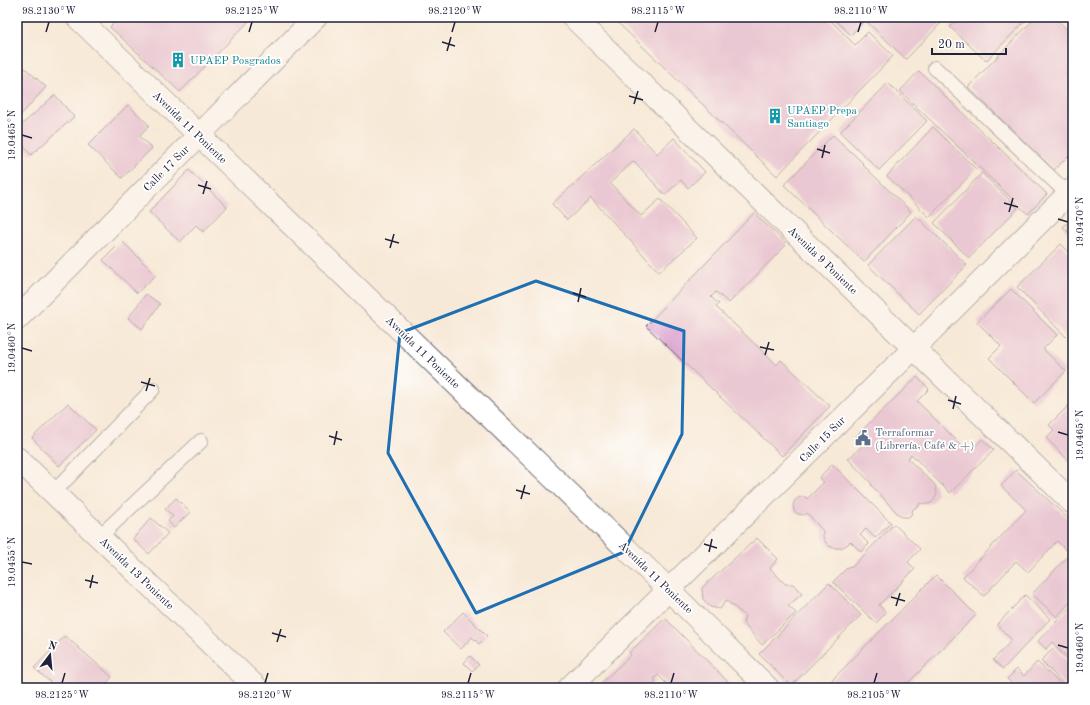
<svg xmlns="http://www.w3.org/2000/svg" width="1090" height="705" font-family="'Old Standard TT',serif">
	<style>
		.building { fill: #daa1ce }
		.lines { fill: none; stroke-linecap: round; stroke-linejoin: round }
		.lane-casing { stroke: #6d6872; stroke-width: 16 }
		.street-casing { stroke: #6d6872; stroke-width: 24 }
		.lane { stroke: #fff; stroke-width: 14 }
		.street { stroke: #fff; stroke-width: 22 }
		.marked { fill: none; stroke: #1f6fb2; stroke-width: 3; stroke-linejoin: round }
		.ticks { fill: none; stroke: #22223b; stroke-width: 1.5 }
		.labels { text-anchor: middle; stroke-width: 3.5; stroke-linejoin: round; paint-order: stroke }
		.culture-label { font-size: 11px; fill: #0d838f; stroke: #fff; text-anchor: start }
		.street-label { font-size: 11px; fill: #22223b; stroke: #fff }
		.service-label { font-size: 11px; fill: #4e5e75; stroke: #fff; text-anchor: start }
		.neatline { fill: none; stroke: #22223b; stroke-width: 1.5 }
		.ticks-label { font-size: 10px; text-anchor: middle; fill: #22223b }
	</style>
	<rect width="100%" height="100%" fill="#fff"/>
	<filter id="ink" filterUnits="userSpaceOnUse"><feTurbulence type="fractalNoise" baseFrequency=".025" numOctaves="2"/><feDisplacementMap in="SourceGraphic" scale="8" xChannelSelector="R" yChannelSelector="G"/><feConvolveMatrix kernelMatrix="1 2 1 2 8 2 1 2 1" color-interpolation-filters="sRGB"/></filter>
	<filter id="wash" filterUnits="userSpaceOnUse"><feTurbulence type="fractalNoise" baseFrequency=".012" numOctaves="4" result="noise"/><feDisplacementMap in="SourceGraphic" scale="16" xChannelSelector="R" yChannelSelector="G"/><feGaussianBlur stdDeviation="0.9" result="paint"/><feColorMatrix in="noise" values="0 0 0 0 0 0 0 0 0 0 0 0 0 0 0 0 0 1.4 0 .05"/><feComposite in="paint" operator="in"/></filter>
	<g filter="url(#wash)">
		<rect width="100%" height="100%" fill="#f7e9d7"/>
		<g id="blocks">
			<g class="building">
				<polygon points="120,17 253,17 180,92 110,27"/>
				<polygon points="612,17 827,17 855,45 868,32 893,56 777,176"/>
				<polygon points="839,17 858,17 863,22 851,35 835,20"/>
				<polygon points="862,17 947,17 906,59"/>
				<polygon points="960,17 1029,17 986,61 950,27"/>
				<polygon points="1036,17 1054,17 1073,35 1073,161 1068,156 1054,170 968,87"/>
				<polygon points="25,68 46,87 17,119 17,77"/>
				<polygon points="919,71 1047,194 1028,214 900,91"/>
				<polygon points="888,83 927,121 879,170 840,132"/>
				<polygon points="55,95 74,117 31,155 17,139 17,129"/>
				<polygon points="128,105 149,125 139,136 152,148 122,178 88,145"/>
				<polygon points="933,127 976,169 929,217 887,176"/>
				<polygon points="634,129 657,154 674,138 705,172 688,188 681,180 665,195 634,161 610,183 641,216 660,199 697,238 659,272 591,198 567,220 552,204"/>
				<polygon points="833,135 863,163 862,164 911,212 864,262 784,185"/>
				<polygon points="189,170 227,207 203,232 196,225 180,242 149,212"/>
				<polygon points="982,173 1018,208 969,258 934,223"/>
				<polygon points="754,213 787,244 729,303 716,292 711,297 719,304 716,307 777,365 781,360 830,406 782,456 646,326"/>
				<polygon points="916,216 967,265 919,314 868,265"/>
				<polygon points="1073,217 1073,237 1063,227"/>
				<polygon points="122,241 156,275 137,293 103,260"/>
				<polygon points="1061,244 1073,256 1073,344 1017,287"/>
				<polygon points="1011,289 1057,335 1043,349 1066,371 1034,403 989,358 1001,346 977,322"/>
				<polygon points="146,294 160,304 142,329 128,318"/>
				<polygon points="917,377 929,389 917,401 969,453 982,439 994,450 950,493 911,454 908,459 935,485 937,494 934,500 931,503 928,504 920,503 919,506 913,509 911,515 908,517 902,517 898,514 871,485 872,484 848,459 864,444 856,436"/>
				<polygon points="1073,401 1073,465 1046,438 1054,430 1049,425"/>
				<polygon points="68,403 96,430 59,466 32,438"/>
				<polygon points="832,464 891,523 875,538 866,529 860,535 869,544 861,552 850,541 848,544 841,548 834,548 829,546 826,543 823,537 823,531 807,513 804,515 798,514 794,511 793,505 795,500 800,497 806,497 807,499 824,482 819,478"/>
				<polygon points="1016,470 1073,523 1073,543 1066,550 1057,541 1028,572 1016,561 984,596 963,577 1026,510 1001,486"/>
				<polygon points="176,498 190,512 174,528 168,521 173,516 165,509"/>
				<polygon points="151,518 168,533 149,554 133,539"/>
				<polygon points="894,524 920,549 908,562 915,569 879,605 886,613 876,623 833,582 849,566 851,568"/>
				<polygon points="757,538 778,559 770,568 785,584 793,584 802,594 788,606 796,613 762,645 743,623 745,616 726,600 720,609 710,607 703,599 702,588"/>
				<polygon points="1073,551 1073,599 1057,617 1032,594"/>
				<polygon points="936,575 976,615 903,688 824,688"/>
				<polygon points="829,583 861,615 791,686 759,654"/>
				<polygon points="1025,595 1050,619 1003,669 993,660 1012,640 997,625"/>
				<polygon points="1073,604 1073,650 1067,657 1052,642 1046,649 1038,641"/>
				<polygon points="463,612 487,636 479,644 472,637 461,649 443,632"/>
				<polygon points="665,618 734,688 671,688 658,675 654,679 656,681 648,688 601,688 602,687 600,684 631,655 629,653"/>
				<polygon points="65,636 112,677 103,688 57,688 34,668"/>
				<polygon points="1055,647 1069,662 1073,658 1073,688 1068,688 1041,661"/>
				<polygon points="470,656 479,665 472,671 464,663"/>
				<polygon points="1037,662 1065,688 1017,688 1007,679 1017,669 1024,676"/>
			</g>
		</g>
	</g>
	<g filter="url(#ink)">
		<use href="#blocks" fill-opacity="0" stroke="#6d6872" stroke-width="1"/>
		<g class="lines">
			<defs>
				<g id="lane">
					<polyline points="935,68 1068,194"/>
					<polyline points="53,493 153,389"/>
					<polyline points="99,537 201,441"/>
				</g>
				<g id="street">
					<polyline points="77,17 669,590 768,688"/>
					<polyline points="573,17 1073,503"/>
					<polyline points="17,319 316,17"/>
					<polyline points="17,458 257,688"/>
					<polyline points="569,688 914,348 1073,189"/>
				</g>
			</defs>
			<use href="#lane" class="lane-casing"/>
			<use href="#street" class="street-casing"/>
			<use href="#lane" class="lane"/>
			<use href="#street" class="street"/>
		</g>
	</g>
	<path d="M0 0H1090V705H0ZM536,281L684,331L682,434L624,552L476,613L388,453L400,333Z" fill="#f7e9d7" fill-opacity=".55" fill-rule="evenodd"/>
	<path class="marked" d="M536,281L684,331L682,434L624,552L476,613L388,453L400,333Z"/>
	<path class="ticks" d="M46,32L49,22M249,32L252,22M452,32L455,22M655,32L658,22M858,32L861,22M442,42L455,46M447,51L451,37M629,96L643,100M634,104L638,91M22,135L32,138M817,149L830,153M822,158L825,145M198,185L211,189M203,194L207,181M1004,203L1018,207M1009,212L1013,198M1058,219L1068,222M385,239L399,243M390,248L394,234M573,293L586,297M578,302L581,288M760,347L774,350M22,348L32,351M765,355L769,342M141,382L155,386M146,391L150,378M948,400L961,404M953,409L956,396M1058,432L1068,435M329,436L342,440M334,445L337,431M516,490L530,494M521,499L525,485M704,544L717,548M709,552L712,539M22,562L32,564M85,580L98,583M90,588L93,575M891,597L905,601M896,606L900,593M272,633L286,637M277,642L281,629M1058,645L1068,648M62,683L65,673M265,683L268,673M468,683L471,673M671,683L674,673M874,683L877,673"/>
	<defs>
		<symbol id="building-bare" viewBox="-9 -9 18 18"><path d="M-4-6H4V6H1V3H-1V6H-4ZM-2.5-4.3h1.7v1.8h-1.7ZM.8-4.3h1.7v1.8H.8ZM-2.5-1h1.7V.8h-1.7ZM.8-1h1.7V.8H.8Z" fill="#0f9aa8" stroke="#fff" stroke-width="2.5" paint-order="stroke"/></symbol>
		<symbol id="civic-bare" viewBox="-9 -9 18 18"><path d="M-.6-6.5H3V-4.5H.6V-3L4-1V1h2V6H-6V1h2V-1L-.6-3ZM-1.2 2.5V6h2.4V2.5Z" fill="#5c6f8a" stroke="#fff" stroke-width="2.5" paint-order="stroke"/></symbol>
	</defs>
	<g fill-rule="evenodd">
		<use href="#building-bare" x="167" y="49" width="22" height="22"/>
		<use href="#building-bare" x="764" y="105" width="22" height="22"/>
		<use href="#civic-bare" x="852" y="427" width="22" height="22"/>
	</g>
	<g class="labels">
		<g class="culture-label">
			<text x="190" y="64">UPAEP Posgrados</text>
			<text x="787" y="114">UPAEP Prepa<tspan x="787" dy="13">Santiago</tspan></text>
		</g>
		<g class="street-label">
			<text transform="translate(190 127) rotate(44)" y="4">Avenida 11 Poniente</text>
			<text transform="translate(166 168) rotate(-45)" y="4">Calle 17 Sur</text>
			<text transform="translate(823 260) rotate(44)" y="4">Avenida 9 Poniente</text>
			<text transform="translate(423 352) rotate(44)" y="4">Avenida 11 Poniente</text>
			<text transform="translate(822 439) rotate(-45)" y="4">Calle 15 Sur</text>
			<text transform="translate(137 573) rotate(44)" y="4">Avenida 13 Poniente</text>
			<text transform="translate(656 577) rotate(44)" y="4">Avenida 11 Poniente</text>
		</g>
		<g class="service-label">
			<text x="875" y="436">Terraformar<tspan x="875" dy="13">(Librería, Café &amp; +)</tspan></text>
		</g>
	</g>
	<rect width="1090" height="705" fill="none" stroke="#fff" stroke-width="44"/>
	<g transform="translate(50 655) rotate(16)" stroke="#ffffff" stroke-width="3" paint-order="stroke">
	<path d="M0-3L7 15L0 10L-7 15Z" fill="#22223b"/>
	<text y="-6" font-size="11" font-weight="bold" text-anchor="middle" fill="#22223b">N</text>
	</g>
	<path d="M932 48v6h74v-6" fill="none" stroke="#22223b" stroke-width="2"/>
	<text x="938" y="48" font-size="12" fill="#22223b" stroke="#ffffff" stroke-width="3" paint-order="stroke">20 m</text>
	<rect x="22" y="22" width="1046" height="661" class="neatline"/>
	<g class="ticks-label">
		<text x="49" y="14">98.2130°W</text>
		<text x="252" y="14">98.2125°W</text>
		<text x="455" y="14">98.2120°W</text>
		<text x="658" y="14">98.2115°W</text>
		<text x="861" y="14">98.2110°W</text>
		<text transform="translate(11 135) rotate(-90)" y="4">19.0465°N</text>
		<text transform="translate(1079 222) rotate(-90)" y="4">19.0470°N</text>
		<text transform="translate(11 348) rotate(-90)" y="4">19.0460°N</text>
		<text transform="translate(1079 435) rotate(-90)" y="4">19.0465°N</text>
		<text transform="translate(11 562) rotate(-90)" y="4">19.0455°N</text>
		<text transform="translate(1079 648) rotate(-90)" y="4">19.0460°N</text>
		<text x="62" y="698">98.2125°W</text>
		<text x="265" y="698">98.2120°W</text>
		<text x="468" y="698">98.2115°W</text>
		<text x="671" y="698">98.2110°W</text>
		<text x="874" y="698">98.2105°W</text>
	</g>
</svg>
